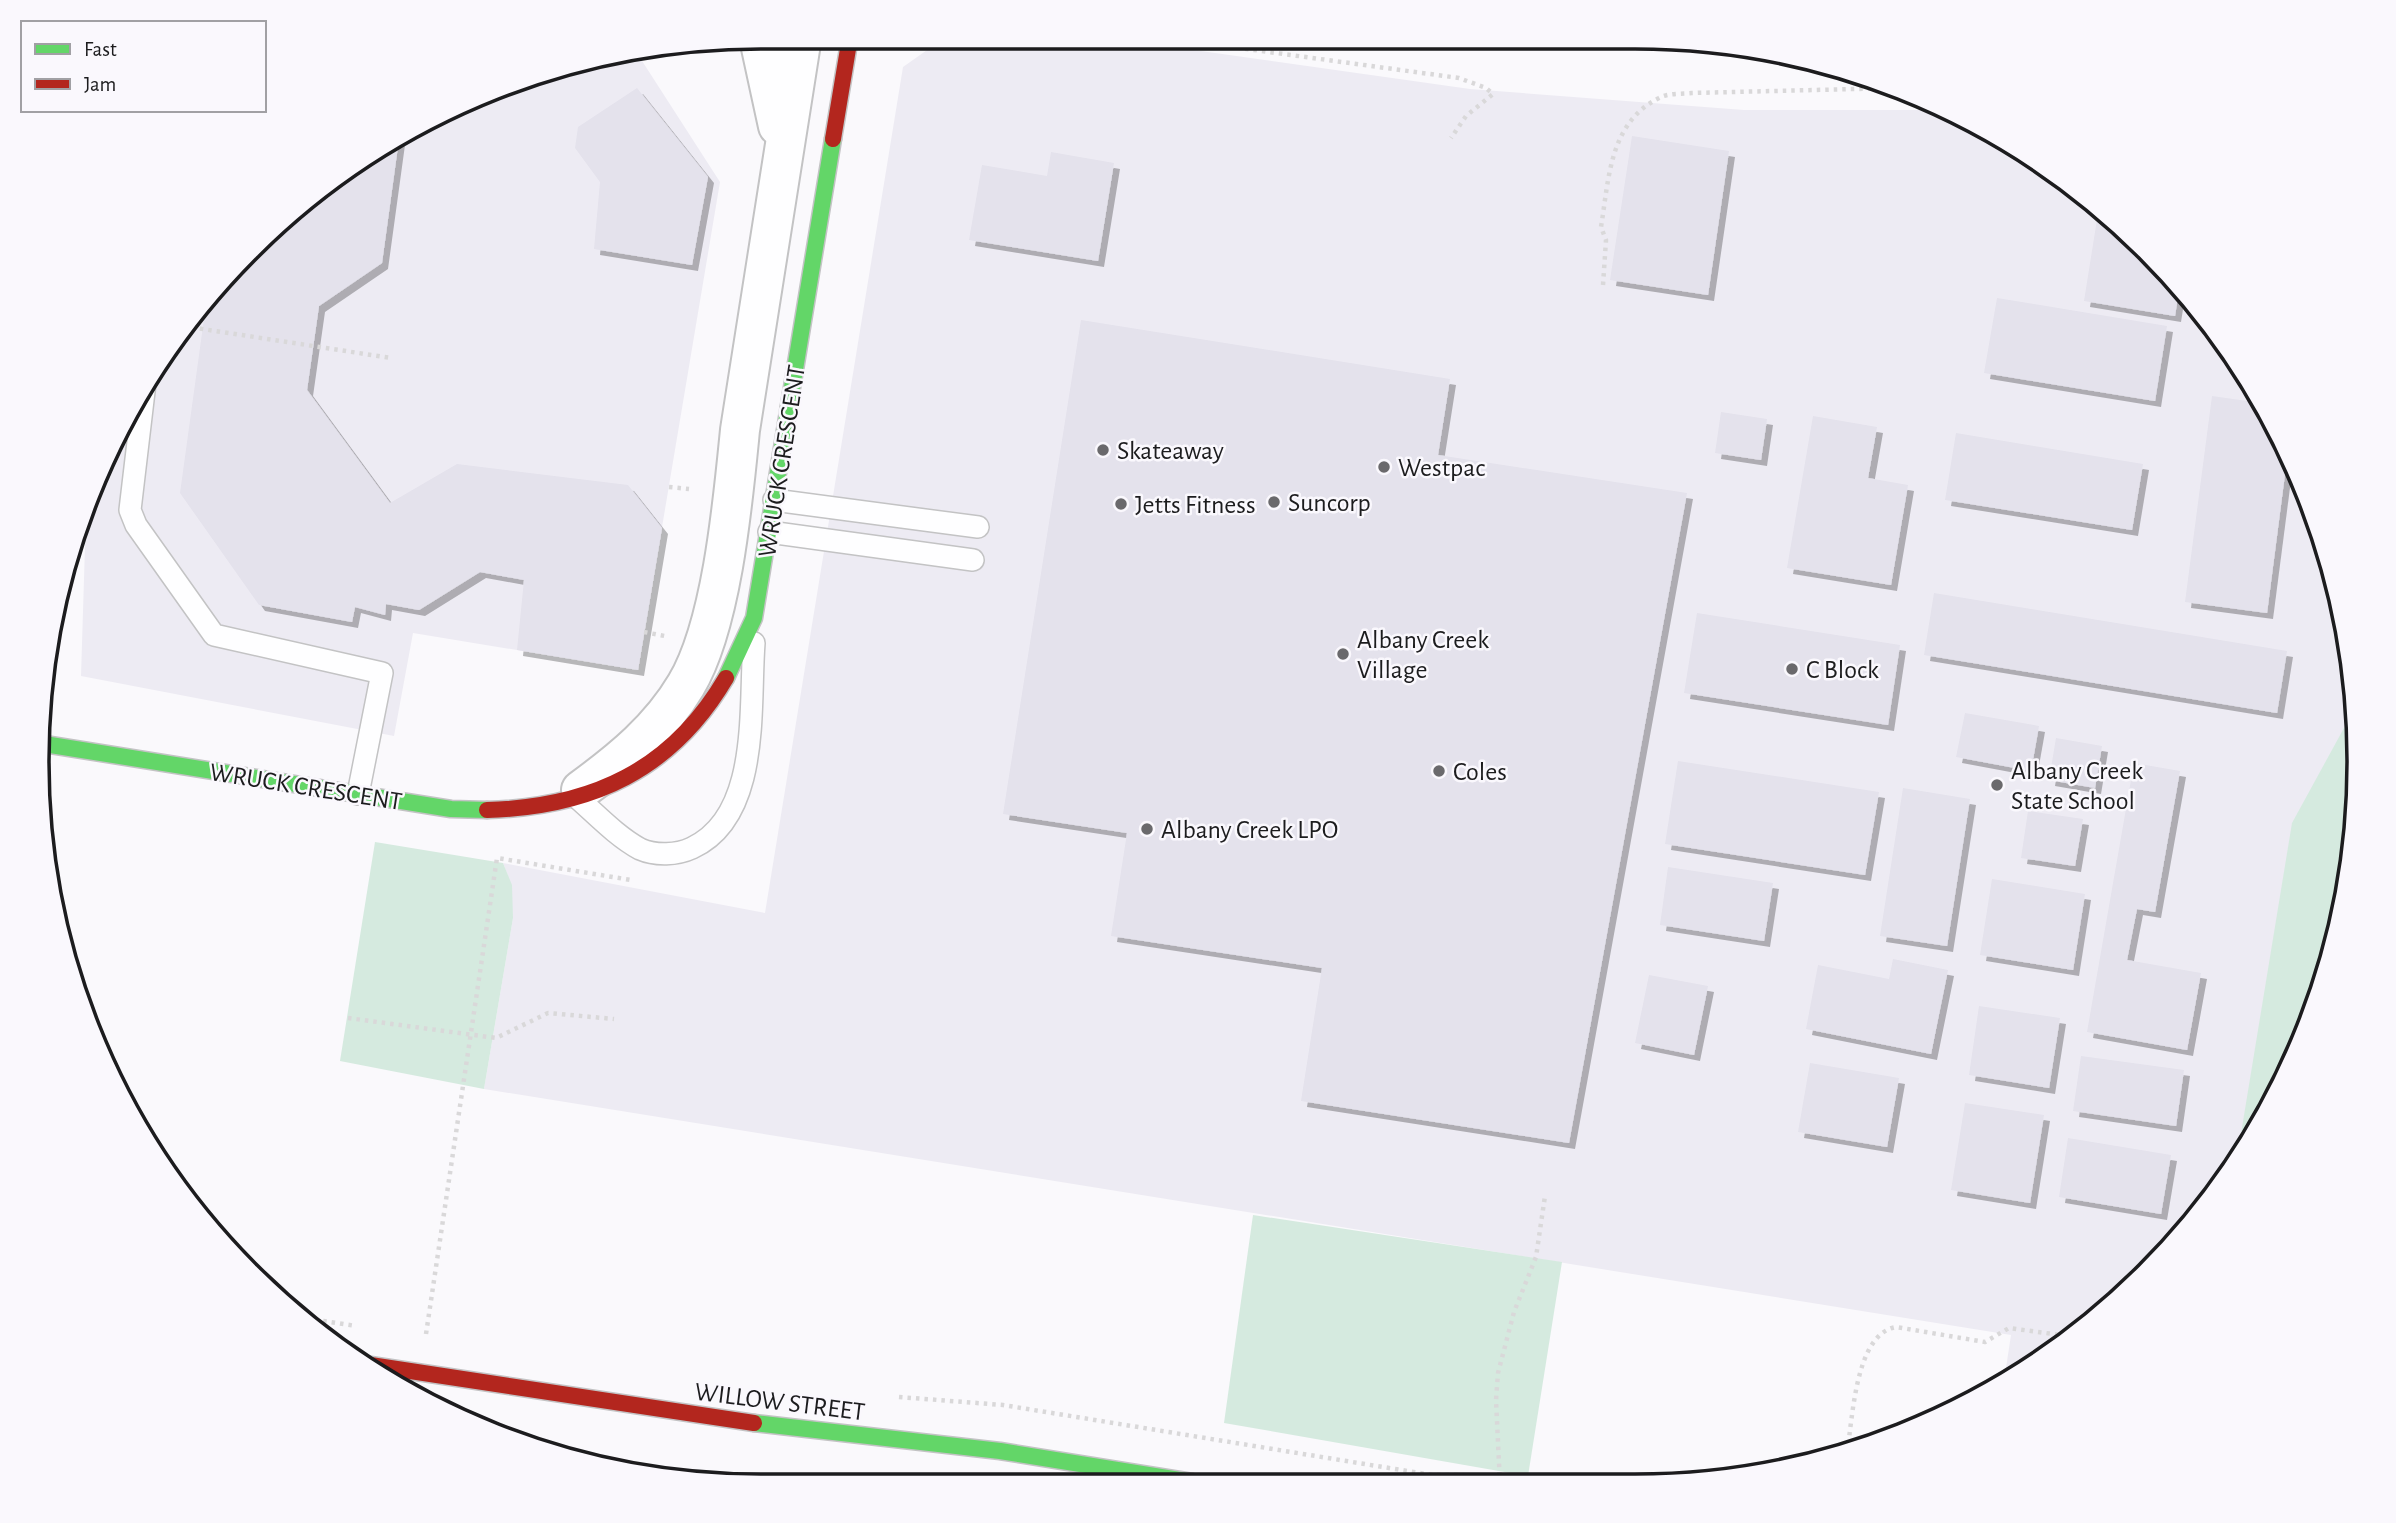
<svg xmlns="http://www.w3.org/2000/svg" width="2396" height="1523" font-family="'Alegreya Sans',sans-serif">
	<style>
		.built { fill: #edebf3 }
		.green { fill: #d5eadf }
		.building { fill: #e4e2ec; filter: url(#shadow) }
		.lines { fill: none; stroke-linecap: round; stroke-linejoin: round }
		.lane-casing { stroke: #c3c3c4; stroke-width: 24 }
		.street-casing { stroke: #c3c3c4; stroke-width: 42 }
		.fast-casing { stroke: #c3c3c4; stroke-width: 19 }
		.jam-casing { stroke: #c3c3c4; stroke-width: 19 }
		.path { stroke: #d9d8d9; stroke-width: 4.5; stroke-dasharray: 3.5 5; stroke-linecap: butt }
		.lane { stroke: #fefeff; stroke-width: 21 }
		.street { stroke: #fefeff; stroke-width: 38 }
		.fast { stroke: #63d668; stroke-width: 16 }
		.jam { stroke: #b3261e; stroke-width: 16 }
		.poi-dot { fill: #6a696c; stroke: #faf8fd; stroke-width: 2.5 }
		.labels { text-anchor: middle; stroke-width: 5; stroke-linejoin: round; paint-order: stroke }
		.poi-label { font-size: 26px; fill: #1c1c1e; stroke: #faf8fd; text-anchor: start }
		.street-label { font-size: 26px; fill: #1c1c1e; stroke: #faf8fd }
		.rim { fill: none; stroke: #1c1c1e; stroke-width: 3.5 }
	</style>
	<defs>
		<filter id="shadow"><feDropShadow dx="6" dy="6" stdDeviation="0" flood-color="#0004"/></filter>
	</defs>
	<rect width="100%" height="100%" fill="#faf9fc"/>
	<g class="built">
		<polygon points="937,43 1144,43 1470,89 1744,110 1946,110 2037,159 2112,216 2209,320 2284,441 2334,574 2358,714 2353,856 2321,994 2262,1124 2180,1239 2076,1336 2004,1381 2011,1335 484,1089 513,918 508,876 503,863 765,913 903,67"/>
		<polygon points="635,50 720,182 638,670 413,633 394,736 81,676 86,514 82,513 134,399 186,321 249,249 359,159 529,75"/>
	</g>
	<g class="green">
		<polygon points="2356,706 2353,856 2321,994 2262,1124 2237,1158 2292,823"/>
		<polygon points="375,842 503,863 512,885 513,918 484,1089 340,1061"/>
		<polygon points="1253,1215 1562,1262 1528,1476 1224,1423"/>
	</g>
	<g class="building">
		<polygon points="637,88 708,177 692,265 594,249 600,182 575,148 578,127"/>
		<polygon points="1632,136 1729,151 1708,295 1610,280"/>
		<polygon points="399,139 382,263 319,306 307,390 390,503 457,464 628,485 662,528 638,670 517,650 524,580 480,572 419,610 386,604 385,615 355,607 352,622 259,605 180,493 207,297 249,249 359,159"/>
		<polygon points="1051,152 1114,163 1098,261 969,240 982,165 1047,176"/>
		<polygon points="2099,207 2190,299 2178,297 2175,316 2084,301"/>
		<polygon points="1997,298 2167,326 2155,401 1984,373"/>
		<polygon points="1081,320 1450,379 1438,455 1687,493 1569,1143 1301,1101 1322,968 1111,936 1127,833 1003,814"/>
		<polygon points="2212,396 2261,403 2288,451 2267,613 2185,602"/>
		<polygon points="1721,412 1767,419 1761,460 1715,453"/>
		<polygon points="1813,416 1877,427 1868,478 1908,485 1891,585 1787,568"/>
		<polygon points="1956,433 2143,464 2132,530 1945,500"/>
		<polygon points="1934,593 2287,651 2277,713 1924,655"/>
		<polygon points="1697,613 1900,645 1888,725 1684,693"/>
		<polygon points="1965,713 2039,726 2031,771 1956,757"/>
		<polygon points="2056,738 2102,746 2095,788 2049,780"/>
		<polygon points="1678,761 1879,792 1865,875 1665,844"/>
		<polygon points="2134,763 2180,771 2155,912 2137,909 2127,960 2201,973 2187,1050 2087,1032"/>
		<polygon points="1903,788 1970,799 1947,946 1880,936"/>
		<polygon points="2028,811 2083,819 2075,866 2021,858"/>
		<polygon points="1668,867 1773,883 1764,941 1660,925"/>
		<polygon points="1992,879 2085,894 2073,970 1980,955"/>
		<polygon points="1893,959 1948,970 1931,1054 1806,1029 1818,965 1889,979"/>
		<polygon points="1649,975 1708,986 1694,1055 1635,1043"/>
		<polygon points="1979,1006 2060,1018 2049,1088 1969,1075"/>
		<polygon points="2081,1056 2184,1070 2176,1126 2073,1111"/>
		<polygon points="1810,1063 1899,1078 1887,1147 1798,1132"/>
		<polygon points="1965,1103 2044,1115 2030,1203 1951,1190"/>
		<polygon points="2068,1138 2171,1155 2161,1214 2059,1197"/>
	</g>
	<g class="lines">
		<defs>
			<g id="lane">
				<polyline points="145,383 130,510 136,525 214,635 382,673 358,794"/>
				<polyline points="774,500 978,527"/>
				<polyline points="769,532 973,560"/>
				<path d="M574,795C595,813 616,836 640,849C656,856 677,855 692,848C761,816 749,707 754,643"/>
			</g>
			<g id="street">
				<polyline points="760,43 778,126"/>
				<path d="M581,790C622,760 660,729 686,685C722,625 733,501 740,430L801,43"/>
			</g>
			<g id="fast">
				<polyline points="726,678 754,618 833,139"/>
				<polyline points="38,743 451,809 487,810"/>
				<polyline points="754,1423 1000,1451 1192,1482"/>
			</g>
			<g id="jam">
				<polyline points="833,139 849,43"/>
				<path d="M487,810C592,807 672,770 726,678"/>
				<polyline points="364,1364 754,1423"/>
			</g>
		</defs>
		<use href="#lane" class="lane-casing"/>
		<use href="#street" class="street-casing"/>
		<use href="#fast" class="fast-casing"/>
		<use href="#jam" class="jam-casing"/>
		<g class="path">
			<polyline points="1203,43 1459,78 1486,88 1493,94 1466,116 1451,138"/>
			<path d="M1603,285L1606,240L1601,227C1609,179 1609,123 1659,98C1668,93 1682,94 1692,93L1896,88"/>
			<polyline points="183,326 391,358"/>
			<polyline points="669,487 689,489"/>
			<polyline points="644,632 665,636"/>
			<polyline points="348,1018 496,1038 548,1013 614,1019"/>
			<polyline points="298,1317 356,1326"/>
			<polyline points="426,1334 497,858 631,880"/>
			<polyline points="899,1397 1003,1405 1432,1475 1462,1475 1523,1484"/>
			<path d="M1847,1452C1853,1418 1855,1334 1896,1327L1985,1342L2009,1328L2075,1337"/>
			<polyline points="1500,1484 1496,1400 1498,1373 1514,1312 1536,1257 1545,1196"/>
		</g>
		<use href="#lane" class="lane"/>
		<use href="#street" class="street"/>
		<use href="#fast" class="fast"/>
		<use href="#jam" class="jam"/>
	</g>
	<g class="poi-dot">
		<circle cx="1103" cy="450" r="7"/>
		<circle cx="1384" cy="467" r="7"/>
		<circle cx="1274" cy="502" r="7"/>
		<circle cx="1121" cy="504" r="7"/>
		<circle cx="1343" cy="654" r="7"/>
		<circle cx="1792" cy="669" r="7"/>
		<circle cx="1439" cy="771" r="7"/>
		<circle cx="1997" cy="785" r="7"/>
		<circle cx="1147" cy="829" r="7"/>
	</g>
	<g class="labels">
		<g class="poi-label">
			<text x="1117" y="459">Skateaway</text>
			<text x="1398" y="476">Westpac</text>
			<text x="1288" y="511">Suncorp</text>
			<text x="1135" y="513">Jetts Fitness</text>
			<text x="1357" y="648">Albany Creek<tspan x="1357" dy="30">Village</tspan></text>
			<text x="1806" y="678">C Block</text>
			<text x="2011" y="779">Albany Creek<tspan x="2011" dy="30">State School</tspan></text>
			<text x="1453" y="780">Coles</text>
			<text x="1161" y="838">Albany Creek LPO</text>
		</g>
		<g class="street-label">
			<text transform="translate(781 461) rotate(-81)" y="9">WRUCK CRESCENT</text>
			<text transform="translate(306 786) rotate(9)" y="9">WRUCK CRESCENT</text>
			<text transform="translate(780 1401) rotate(7)" y="9">WILLOW STREET</text>
		</g>
	</g>
	<path d="M0 0H2396V1523H0ZM761 49H1635A712 712 0 0 1 2347 761V762A712 712 0 0 1 1635 1474H761A712 712 0 0 1 49 762V761A712 712 0 0 1 761 49Z" fill="#faf8fd" fill-rule="evenodd"/>
	<path class="rim" d="M761 49H1635A712 712 0 0 1 2347 761V762A712 712 0 0 1 1635 1474H761A712 712 0 0 1 49 762V761A712 712 0 0 1 761 49Z"/>
	<rect x="21" y="21" width="245" height="91" fill="#faf8fd" stroke="#a1a0a4" stroke-width="2"/>
	<rect x="35" y="44" width="35" height="10" fill="#63d668" stroke="#a1a0a4" stroke-width="2"/>
	<text x="84" y="56" font-size="21" fill="#1c1c1e">Fast</text>
	<rect x="35" y="79" width="35" height="10" fill="#b3261e" stroke="#a1a0a4" stroke-width="2"/>
	<text x="84" y="91" font-size="21" fill="#1c1c1e">Jam</text>
</svg>
